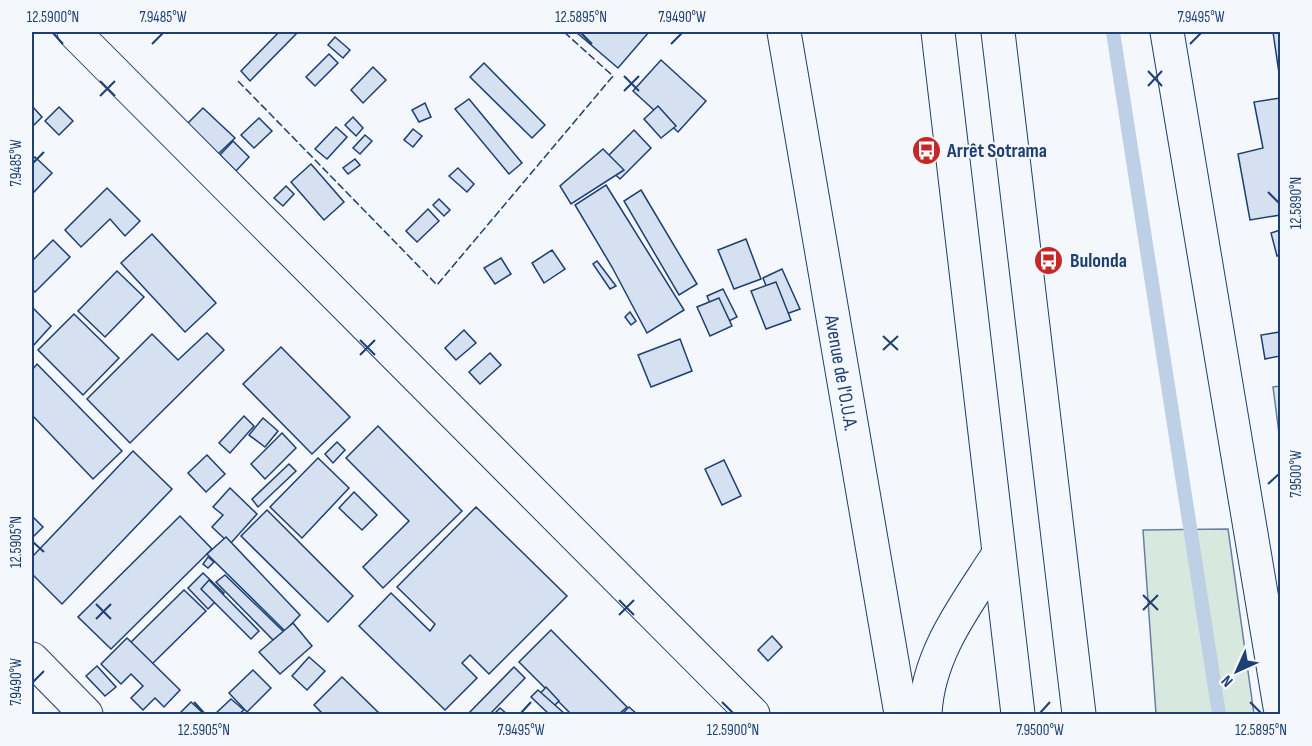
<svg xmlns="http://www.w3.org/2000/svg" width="1312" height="746" font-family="'Sofia Sans Condensed',sans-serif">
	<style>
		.green { fill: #d7e8df; stroke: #687fa3; stroke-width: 1.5 }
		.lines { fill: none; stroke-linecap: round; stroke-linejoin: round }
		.stream { stroke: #bed0e5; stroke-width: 14 }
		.building { fill: #d5e0f0; stroke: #1d3f73; stroke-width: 1.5 }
		.minor-casing { stroke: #1d3f73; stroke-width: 35 }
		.tertiary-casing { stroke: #1d3f73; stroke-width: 35 }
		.trunk-casing { stroke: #1d3f73; stroke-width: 35 }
		.minor { stroke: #f4f7fb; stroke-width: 33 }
		.tertiary { stroke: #f4f7fb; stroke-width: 33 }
		.trunk { stroke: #f4f7fb; stroke-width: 33 }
		.fence { stroke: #1d3f73; stroke-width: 1.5; stroke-dasharray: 8 3; stroke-linecap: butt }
		.ticks { fill: none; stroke: #1d3f73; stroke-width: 2 }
		.labels { text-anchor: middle; stroke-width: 4.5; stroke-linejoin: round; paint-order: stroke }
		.poi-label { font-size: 20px; font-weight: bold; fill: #1d3f73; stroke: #f4f7fb; text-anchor: start }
		.street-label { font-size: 20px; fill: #1d3f73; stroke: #f4f7fb }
		.neatline { fill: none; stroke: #1d3f73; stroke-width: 2 }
		.ticks-label { font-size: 15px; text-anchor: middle; fill: #1d3f73 }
	</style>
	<rect width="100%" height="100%" fill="#f4f7fb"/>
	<g class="green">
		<polygon points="1280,386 1280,441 1273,387"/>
		<polygon points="1228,529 1254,714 1156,714 1143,530"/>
	</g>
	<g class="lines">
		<polyline class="stream" points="1113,32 1219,714"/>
	</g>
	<g class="building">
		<polygon points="279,32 298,32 250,81 241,71"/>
		<polygon points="576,32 649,32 618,68"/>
		<polygon points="1273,32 1280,32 1280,80"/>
		<polygon points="335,37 350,50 343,58 328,45"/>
		<polygon points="329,54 338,63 315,86 306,77"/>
		<polygon points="661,60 706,101 678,132 633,91"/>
		<polygon points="484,63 545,125 532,138 470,77"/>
		<polygon points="373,67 386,80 363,103 351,90"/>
		<polygon points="1280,98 1280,215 1250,220 1238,154 1263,148 1254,102"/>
		<polygon points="469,99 522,163 509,174 455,109"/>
		<polygon points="425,103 431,117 419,122 412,110"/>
		<polygon points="32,106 42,117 32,127"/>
		<polygon points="658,106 676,126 661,138 644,119"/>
		<polygon points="59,107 73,121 59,135 45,121"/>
		<polygon points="203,108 235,138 218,154 187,124"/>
		<polygon points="353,117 363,128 356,136 345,125"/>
		<polygon points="259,118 272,131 254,148 241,135"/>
		<polygon points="336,127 347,137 327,159 315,149"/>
		<polygon points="413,129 422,136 413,147 404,140"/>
		<polygon points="634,130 651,148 620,179 602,162"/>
		<polygon points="365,135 372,141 360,154 353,148"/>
		<polygon points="233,141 249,157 236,171 220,155"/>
		<polygon points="603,149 624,170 571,204 560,186"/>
		<polygon points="35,157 52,173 32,194 32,160"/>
		<polygon points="355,159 360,165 348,174 343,168"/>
		<polygon points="311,164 344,202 324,220 291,182"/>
		<polygon points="458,168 474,184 467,192 449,176"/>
		<polygon points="606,185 684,310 647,333 612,267 575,205"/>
		<polygon points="286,186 294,194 283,206 274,198"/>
		<polygon points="107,188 140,221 125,236 110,219 81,247 65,230"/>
		<polygon points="641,190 697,284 679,295 624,201"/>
		<polygon points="439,199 450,210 444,216 433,205"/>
		<polygon points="428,209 439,221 417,242 406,231"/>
		<polygon points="1280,230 1280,255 1277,256 1271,233"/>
		<polygon points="152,234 216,303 185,332 121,263"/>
		<polygon points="746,239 761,279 734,289 718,250"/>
		<polygon points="53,240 70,257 35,292 32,289 32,261"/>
		<polygon points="552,250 565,269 544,283 532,263"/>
		<polygon points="501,258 511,274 495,284 484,268"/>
		<polygon points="597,261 616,286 610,289 593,264"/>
		<polygon points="782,269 800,309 778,317 763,278"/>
		<polygon points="117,271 144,297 105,337 78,311"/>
		<polygon points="776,282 791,320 766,329 751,291"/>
		<polygon points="723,289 737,317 719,326 707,296"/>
		<polygon points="719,298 732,326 710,336 697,307"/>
		<polygon points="32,307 51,326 32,347"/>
		<polygon points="630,312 636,321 631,325 625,317"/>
		<polygon points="74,314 119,358 83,395 38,350"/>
		<polygon points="464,330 476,343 456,360 445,348"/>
		<polygon points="1280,332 1280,356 1265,359 1261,335"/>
		<polygon points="207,333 224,350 130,443 87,399 152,334 178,360"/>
		<polygon points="680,339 692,371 651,387 638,355"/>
		<polygon points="281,347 350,417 312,454 243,384"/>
		<polygon points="490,353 501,365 480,384 469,372"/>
		<polygon points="37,364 122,451 93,479 32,415 32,370"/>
		<polygon points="244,416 254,426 230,453 219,443"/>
		<polygon points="263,418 278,431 265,447 249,435"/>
		<polygon points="378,426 462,511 383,588 363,567 409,521 346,458"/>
		<polygon points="282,433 296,448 265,479 251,464"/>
		<polygon points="337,442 345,450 333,463 325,454"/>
		<polygon points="133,451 172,489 62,604 32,574 32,557"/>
		<polygon points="207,455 225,474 206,492 188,473"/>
		<polygon points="318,458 349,488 302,538 270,507"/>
		<polygon points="724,460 741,496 722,505 705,469"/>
		<polygon points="289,464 296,471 258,507 252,499"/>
		<polygon points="230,488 257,514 230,544 212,527 223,515 213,507"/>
		<polygon points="354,492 377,515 362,530 339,508"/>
		<polygon points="476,507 567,596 489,674 470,655 462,663 477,678 445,710 359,626 391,593 430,631 435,624 397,587"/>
		<polygon points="267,510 353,596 328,622 241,536"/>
		<polygon points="32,516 43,527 32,538"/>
		<polygon points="180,516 212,549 111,649 78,617"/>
		<polygon points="226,537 300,615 285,631 207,554"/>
		<polygon points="208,557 214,562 208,568 203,564"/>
		<polygon points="203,573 224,593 208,609 188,588"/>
		<polygon points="225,575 284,632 273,640 216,582"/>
		<polygon points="209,580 259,631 251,639 201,589"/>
		<polygon points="184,590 206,611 149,667 127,646"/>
		<polygon points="293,623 312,646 280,674 259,652"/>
		<polygon points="551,630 627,707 619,714 571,714 519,662"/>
		<polygon points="772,636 782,647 768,661 758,650"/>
		<polygon points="127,638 180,690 164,707 155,698 143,710 131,698 143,686 131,674 121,684 101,664"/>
		<polygon points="309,657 325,671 307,690 292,676"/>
		<polygon points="97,666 116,687 105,696 86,676"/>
		<polygon points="514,667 525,678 490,714 468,714"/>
		<polygon points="253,670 271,688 247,712 229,693"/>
		<polygon points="342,677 380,714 323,714 314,705"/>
		<polygon points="546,687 559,701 551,709 538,696"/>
		<polygon points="538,690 565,714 549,714 531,697"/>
		<polygon points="231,699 244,710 239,714 215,714"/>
		<polygon points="191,702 204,714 179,714"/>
		<polygon points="629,707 637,714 622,714"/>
		<polygon points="500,708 507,714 494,714"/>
	</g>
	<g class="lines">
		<defs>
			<g id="minor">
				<polyline points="74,32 753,714"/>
				<polyline points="32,659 86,714"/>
			</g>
			<g id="tertiary">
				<polyline points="784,32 901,714"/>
				<polyline points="1167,32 1280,707"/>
				<path d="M925,714C928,653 966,605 998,555"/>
			</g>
			<g id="trunk">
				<polyline points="938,32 1018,714"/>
				<polyline points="998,32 1079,714"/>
			</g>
		</defs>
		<use href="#minor" class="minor-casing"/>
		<use href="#tertiary" class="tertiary-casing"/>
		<use href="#trunk" class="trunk-casing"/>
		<use href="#minor" class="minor"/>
		<use href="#tertiary" class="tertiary"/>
		<use href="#trunk" class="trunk"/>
		<polyline class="fence" points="238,81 437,285 613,76 564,32"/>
	</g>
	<path class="ticks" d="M53,33L63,44M581,33L592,44M152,44L163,33M671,44L682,33M1190,44L1201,33M1148,71L1162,86M624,76L639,91M100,81L115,96M1148,86L1162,71M624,91L639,76M100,96L115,81M33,163L44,152M1268,192L1279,203M883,336L898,350M360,340L375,355M883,350L898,336M360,355L375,340M1268,484L1279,474M33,542L44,552M1143,595L1158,610M619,600L634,615M96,604L111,619M1143,610L1158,595M619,615L634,600M96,619L111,604M33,682L44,671M194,702L204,713M722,702L733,713M1250,702L1261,713M521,713L531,702M1040,713L1050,702"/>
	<defs>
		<symbol id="bus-disc" viewBox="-11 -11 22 22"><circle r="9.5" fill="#c62828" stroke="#f4f7fb"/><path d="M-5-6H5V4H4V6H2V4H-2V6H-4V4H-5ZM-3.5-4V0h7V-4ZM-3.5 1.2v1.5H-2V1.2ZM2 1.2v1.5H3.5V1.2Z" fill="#fff"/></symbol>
	</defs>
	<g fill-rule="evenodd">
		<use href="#bus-disc" x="910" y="134" width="33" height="33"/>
		<use href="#bus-disc" x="1032" y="244" width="33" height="33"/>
	</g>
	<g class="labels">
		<g class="poi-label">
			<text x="947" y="157">Arrêt Sotrama</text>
			<text x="1070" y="267">Bulonda</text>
		</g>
		<g class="street-label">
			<text transform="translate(842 373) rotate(80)" y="7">Avenue de l'O.U.A.</text>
		</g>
	</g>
	<rect width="1312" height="746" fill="none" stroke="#f4f7fb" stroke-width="66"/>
	<g transform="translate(1237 671) rotate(225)" stroke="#f4f7fb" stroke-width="4.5" paint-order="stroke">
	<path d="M0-4.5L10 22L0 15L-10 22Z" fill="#1d3f73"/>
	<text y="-9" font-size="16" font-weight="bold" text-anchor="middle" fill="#1d3f73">N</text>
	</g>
	<rect x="33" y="33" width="1246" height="680" class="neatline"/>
	<g class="ticks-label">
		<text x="53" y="22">12.5900°N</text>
		<text x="163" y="22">7.9485°W</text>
		<text x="581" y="22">12.5895°N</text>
		<text x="682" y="22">7.9490°W</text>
		<text x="1201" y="22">7.9495°W</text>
		<text transform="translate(16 163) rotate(-90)" y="5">7.9485°W</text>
		<text transform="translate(1296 203) rotate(-90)" y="5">12.5890°N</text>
		<text transform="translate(1296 474) rotate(-90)" y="5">7.9500°W</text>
		<text transform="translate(16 542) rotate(-90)" y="5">12.5905°N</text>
		<text transform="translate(16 682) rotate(-90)" y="5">7.9490°W</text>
		<text x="204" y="735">12.5905°N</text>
		<text x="521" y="735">7.9495°W</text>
		<text x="733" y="735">12.5900°N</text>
		<text x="1040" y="735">7.9500°W</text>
		<text x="1261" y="735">12.5895°N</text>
	</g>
</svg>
